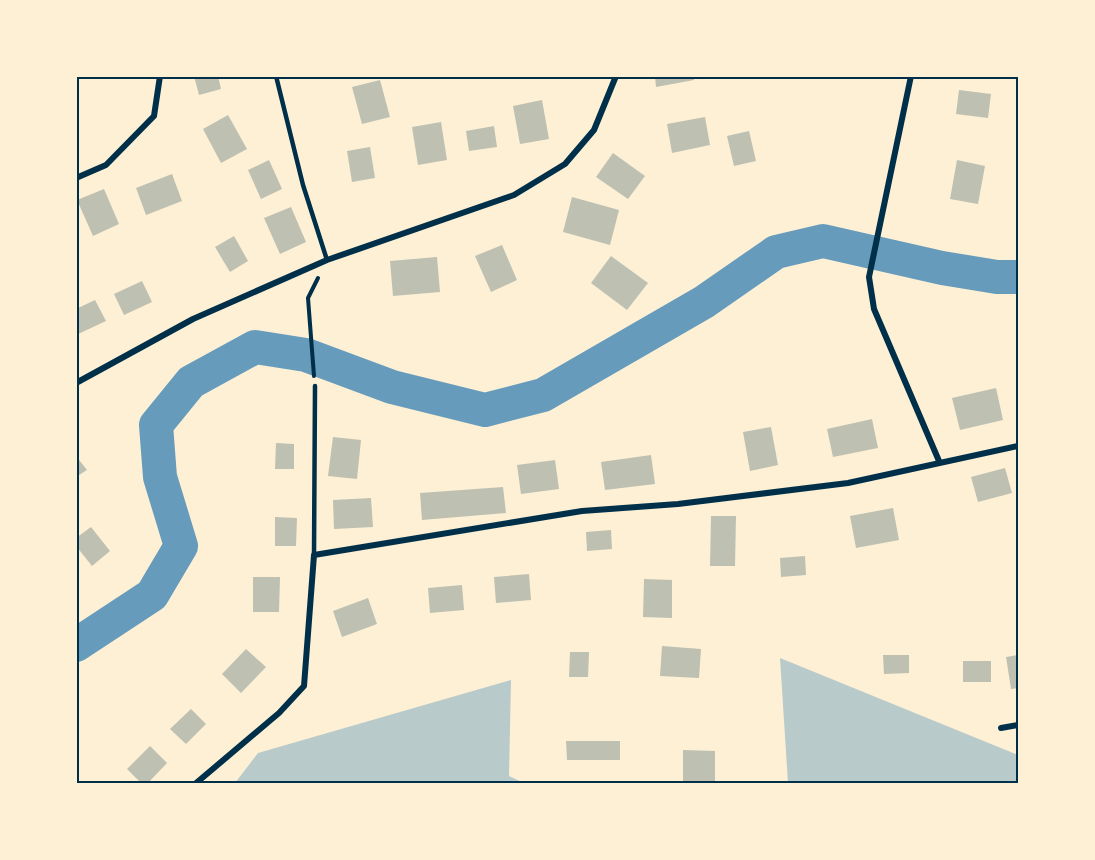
<svg xmlns="http://www.w3.org/2000/svg" width="1095" height="860" font-family="'Sofia Sans Condensed',sans-serif">
	<style>
		.green { fill: #b9caca }
		.lines { fill: none; stroke-linecap: round; stroke-linejoin: round }
		.river { stroke: #669bbc; stroke-width: 34 }
		.building { fill: #bec0b2 }
		.path { stroke: #003049; stroke-width: 4 }
		.service { stroke: #003049; stroke-width: 4.5 }
		.minor { stroke: #003049; stroke-width: 6 }
		.neatline { fill: none; stroke: #003049; stroke-width: 2 }
	</style>
	<rect width="100%" height="100%" fill="#fdf0d5"/>
	<g class="green">
		<polygon points="780,658 1018,755 1018,783 788,783"/>
		<polygon points="511,680 509,776 524,783 235,783 258,753"/>
	</g>
	<g class="lines">
		<polyline class="river" points="76,645 152,595 181,546 160,477 156,425 191,382 255,347 306,355 392,387 485,410 543,395 704,302 776,252 823,241 942,268 997,277 1018,277"/>
	</g>
	<g class="building">
		<polygon points="194,76 218,76 221,89 199,95"/>
		<polygon points="655,76 694,76 694,80 656,87"/>
		<polygon points="380,80 390,117 362,124 352,87"/>
		<polygon points="959,90 991,94 988,118 956,114"/>
		<polygon points="542,100 549,139 520,144 513,106"/>
		<polygon points="228,115 247,149 221,163 203,129"/>
		<polygon points="705,117 710,145 672,153 667,124"/>
		<polygon points="441,122 447,160 418,165 412,127"/>
		<polygon points="494,126 497,147 469,151 466,131"/>
		<polygon points="749,131 756,161 734,166 727,136"/>
		<polygon points="370,147 375,178 352,182 347,151"/>
		<polygon points="613,153 645,176 628,199 596,177"/>
		<polygon points="269,160 282,189 261,199 248,170"/>
		<polygon points="957,160 985,166 978,204 950,199"/>
		<polygon points="172,174 182,201 146,215 136,188"/>
		<polygon points="104,189 119,224 93,236 77,200"/>
		<polygon points="572,197 619,210 610,245 563,232"/>
		<polygon points="291,207 306,242 280,254 264,218"/>
		<polygon points="234,236 248,261 230,272 215,247"/>
		<polygon points="502,245 517,280 491,292 475,256"/>
		<polygon points="611,256 648,283 627,310 591,283"/>
		<polygon points="437,257 440,292 393,296 390,261"/>
		<polygon points="142,281 152,302 124,315 114,294"/>
		<polygon points="95,300 106,321 76,335 76,309"/>
		<polygon points="996,388 1003,420 960,430 952,398"/>
		<polygon points="872,419 878,448 833,457 827,429"/>
		<polygon points="771,427 778,465 750,471 743,432"/>
		<polygon points="333,437 361,440 357,479 328,476"/>
		<polygon points="276,443 294,444 294,469 275,469"/>
		<polygon points="651,455 655,484 605,490 601,462"/>
		<polygon points="76,456 87,470 76,477"/>
		<polygon points="555,460 559,489 521,494 517,465"/>
		<polygon points="1005,468 1012,493 978,502 971,477"/>
		<polygon points="503,487 506,513 422,520 420,493"/>
		<polygon points="371,498 373,527 334,529 333,500"/>
		<polygon points="893,508 899,540 856,548 850,516"/>
		<polygon points="711,516 736,516 735,566 710,566"/>
		<polygon points="275,517 297,518 296,546 275,546"/>
		<polygon points="91,527 110,551 92,566 76,546 76,538"/>
		<polygon points="611,530 612,549 587,551 586,532"/>
		<polygon points="805,556 806,575 781,577 780,558"/>
		<polygon points="529,574 531,600 496,603 494,577"/>
		<polygon points="253,577 280,577 279,612 253,612"/>
		<polygon points="644,579 672,580 672,618 643,617"/>
		<polygon points="462,585 464,610 430,613 428,588"/>
		<polygon points="368,598 377,624 342,637 333,611"/>
		<polygon points="662,646 701,649 699,678 660,676"/>
		<polygon points="246,649 266,667 241,693 222,674"/>
		<polygon points="570,652 589,652 588,677 569,677"/>
		<polygon points="883,655 909,655 909,673 884,674"/>
		<polygon points="1018,655 1018,688 1011,689 1006,657"/>
		<rect x="963" y="661" width="28" height="21"/>
		<polygon points="191,709 206,724 186,744 170,729"/>
		<polygon points="566,741 620,741 620,760 567,760"/>
		<polygon points="150,746 167,763 147,784 142,784 127,769"/>
		<polygon points="683,750 715,751 715,784 683,784"/>
	</g>
	<g class="lines">
		<polyline class="path" points="314,376 308,298 318,278"/>
		<g class="service">
			<polyline points="276,76 303,185 327,260"/>
			<polyline points="314,555 315,386"/>
		</g>
		<g class="minor">
			<polyline points="911,76 869,277 874,309 939,461"/>
			<polyline points="76,178 106,165 154,116 160,76"/>
			<polyline points="76,383 193,319 327,260 514,195 565,164 594,130 616,76"/>
			<polyline points="1001,728 1018,725"/>
			<polyline points="195,784 279,713 304,686 314,555 582,511 678,504 848,483 1018,446"/>
		</g>
	</g>
	<rect width="1095" height="860" fill="none" stroke="#fdf0d5" stroke-width="156"/>
	<rect x="78" y="78" width="939" height="704" class="neatline"/>
</svg>
